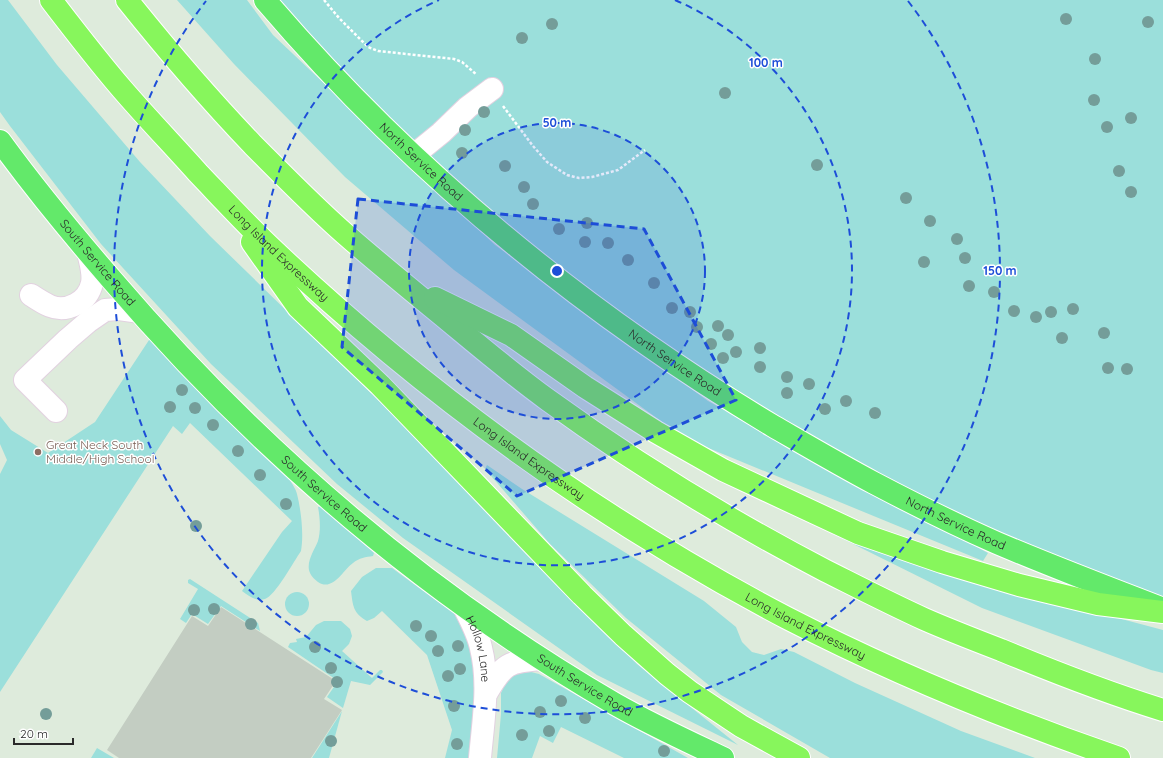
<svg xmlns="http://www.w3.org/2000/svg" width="1163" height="758" font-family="Quicksand,sans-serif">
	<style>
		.green { fill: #9bdfdb }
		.building { fill: #c3cdc2 }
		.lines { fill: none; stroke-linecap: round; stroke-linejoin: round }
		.minor-casing { stroke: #e2d1e0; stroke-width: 24 }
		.major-casing { stroke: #fff; stroke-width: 24 }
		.highway-casing { stroke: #fff; stroke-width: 24 }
		.path { stroke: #fff; stroke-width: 2.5; stroke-dasharray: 3 2; stroke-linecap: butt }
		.minor { stroke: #fff; stroke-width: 22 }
		.major { stroke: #63e96a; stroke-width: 22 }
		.highway { stroke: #87f65c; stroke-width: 22 }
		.tree { fill: #749d99 }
		.marked { fill: #1d4ed8; fill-opacity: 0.2; stroke: #1d4ed8; stroke-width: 3; stroke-dasharray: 8 5; stroke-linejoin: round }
		.ring { fill: none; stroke: #1d4ed8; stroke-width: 2; stroke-dasharray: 7 5 }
		.education-dot { fill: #8d6e63; stroke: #fff; stroke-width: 1.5 }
		.labels { text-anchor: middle; stroke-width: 3; stroke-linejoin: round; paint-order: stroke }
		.street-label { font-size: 12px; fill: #2a2a2a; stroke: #fff }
		.education-label { font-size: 12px; fill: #785e54; stroke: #fff; text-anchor: start }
		.centre { fill: #1d4ed8; stroke: #fff; stroke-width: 2 }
		.ring-label { font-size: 12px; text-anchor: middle; font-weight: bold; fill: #1d4ed8; stroke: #fff; stroke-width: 3; stroke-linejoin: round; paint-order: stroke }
	</style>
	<rect width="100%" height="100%" fill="#deebdc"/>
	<g class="green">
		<polygon points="0,0 8,0 57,65 140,162 210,236 496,515 637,664 738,745 597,675 403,538 337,484 211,364 101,244 10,126 0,112"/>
		<polygon points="177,0 247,0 273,35 495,245 708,401 988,553 983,561 684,438 454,270 345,177 234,64"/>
		<polygon points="265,0 1163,0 1163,609 872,482 512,242"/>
		<path d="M151,337L176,362L174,366L290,480C292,484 296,489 297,494C301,510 304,534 301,551C294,561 275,596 265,599C256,602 249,596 242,591L282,532L292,521L190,423L182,434L173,426L0,692V474L7,460L0,444V416L11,430L48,453L95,422Z"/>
		<polygon points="487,465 522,489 704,601 736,627 742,642 752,652 764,655 781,649 794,652 855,683 961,731 1035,758 830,758 721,695 626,618 550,544 485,469"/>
		<path d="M321,506L374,553L373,556C366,557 359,558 353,563C343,570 333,592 318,582C314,579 310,575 309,570C307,560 315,549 318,541C321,530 320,518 318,507Z"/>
		<polygon points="836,529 1065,604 1163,630 1163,673 1151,670 982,608 833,534"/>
		<path d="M376,568H392L456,615L464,628L473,659L475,719L470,758H445L452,730L427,655L382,611L374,618L367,621C353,613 353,606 351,591L362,577Z"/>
		<polygon points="190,579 258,623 260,631 221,606 208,624 192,614 186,623 180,619 198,589 188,583 188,580"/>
		<circle cx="297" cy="604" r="12"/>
		<polygon points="324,621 341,621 350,629 352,636 349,644 342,651 372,678 380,670 382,670 383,672 370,685 351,681 343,708 327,697 338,681 288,647 290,643 297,642 296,639 306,637 316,625"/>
		<polygon points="523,670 539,674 688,758 624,758 561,727 553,743 540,736 532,758 497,758 501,714 501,693 507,679"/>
		<polygon points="342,711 329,758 312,758"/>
		<polygon points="97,748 114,758 91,758"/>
	</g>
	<polygon class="building" points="221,607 336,681 324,699 342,710 311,758 119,758 107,750 192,616 208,626"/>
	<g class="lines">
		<defs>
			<g id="minor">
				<polyline points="414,155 441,133 468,107 492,89"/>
				<path d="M31,295C37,299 43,303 50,306C67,313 88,302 92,283C94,273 90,262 88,252"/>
				<polyline points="56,411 25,380 68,339 89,321 105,310 119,309 140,312"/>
				<path id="s1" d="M463,605C470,619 478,633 481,648C490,684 483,722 480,758"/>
				<path d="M486,694C504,663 507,662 542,659"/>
			</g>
			<g id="major">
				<path id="s2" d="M265,0C409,169 583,312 773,426C806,445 840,465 874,483C914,504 956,525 997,543C1051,566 1106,587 1161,608"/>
				<path id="s3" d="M0,141C35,189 73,235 112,280C255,447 424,593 615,704C650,724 687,741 723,758"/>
			</g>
			<g id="highway">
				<path id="s4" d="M51,0C74,30 97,60 122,89C147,118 173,145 198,173C221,197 244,222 268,245C423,392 598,519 787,618C894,673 1006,719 1119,758"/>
				<path d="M127,0C167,50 209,99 253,145C283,175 313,206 345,234C377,262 410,289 443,316C478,345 512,374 548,400C636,464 730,521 826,571C858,587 891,604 924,619C949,630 975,640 1001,650C1054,672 1108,693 1163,710"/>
				<polyline points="252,242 298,307 380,385 582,595 623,635 667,674 690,692 741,726 799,758"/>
				<polyline points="435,298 511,335 585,387 656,432 723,470 858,533 942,562 1019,585 1098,604 1163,612"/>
			</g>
		</defs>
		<use href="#minor" class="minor-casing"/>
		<use href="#major" class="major-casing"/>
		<use href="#highway" class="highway-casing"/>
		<g class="path">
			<polyline points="324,0 339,18 368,47 378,51 454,59 462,62 477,75"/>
			<polyline points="503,106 533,146 547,162 567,175 579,178 592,177 618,170 645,150"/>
		</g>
		<use href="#minor" class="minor"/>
		<use href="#major" class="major"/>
		<use href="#highway" class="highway"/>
	</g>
	<g class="tree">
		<circle cx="1066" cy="19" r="6"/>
		<circle cx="1148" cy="22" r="6"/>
		<circle cx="552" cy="24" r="6"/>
		<circle cx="522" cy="38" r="6"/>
		<circle cx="1095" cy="59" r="6"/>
		<circle cx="725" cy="93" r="6"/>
		<circle cx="1094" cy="100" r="6"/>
		<circle cx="484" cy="112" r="6"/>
		<circle cx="1131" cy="118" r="6"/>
		<circle cx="1107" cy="127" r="6"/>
		<circle cx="465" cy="130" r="6"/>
		<circle cx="462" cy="153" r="6"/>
		<circle cx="817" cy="165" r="6"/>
		<circle cx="505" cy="166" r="6"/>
		<circle cx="1119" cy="171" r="6"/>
		<circle cx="524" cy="187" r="6"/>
		<circle cx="1131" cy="192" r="6"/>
		<circle cx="906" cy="198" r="6"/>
		<circle cx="533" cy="204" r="6"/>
		<circle cx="930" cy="221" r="6"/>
		<circle cx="587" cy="223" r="6"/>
		<circle cx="559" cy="229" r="6"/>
		<circle cx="957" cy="239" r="6"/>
		<circle cx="585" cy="242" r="6"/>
		<circle cx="608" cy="243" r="6"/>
		<circle cx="965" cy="258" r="6"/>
		<circle cx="628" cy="260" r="6"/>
		<circle cx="924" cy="262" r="6"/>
		<circle cx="654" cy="283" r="6"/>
		<circle cx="969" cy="286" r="6"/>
		<circle cx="994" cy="292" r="6"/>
		<circle cx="672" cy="308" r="6"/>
		<circle cx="1073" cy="309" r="6"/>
		<circle cx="1014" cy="311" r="6"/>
		<circle cx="690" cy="312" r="6"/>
		<circle cx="1051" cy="312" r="6"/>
		<circle cx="1036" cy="317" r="6"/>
		<circle cx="718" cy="326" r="6"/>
		<circle cx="697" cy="327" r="6"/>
		<circle cx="1104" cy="333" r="6"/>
		<circle cx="728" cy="335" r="6"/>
		<circle cx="1062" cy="338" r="6"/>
		<circle cx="711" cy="344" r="6"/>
		<circle cx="760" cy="348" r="6"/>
		<circle cx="736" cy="352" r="6"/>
		<circle cx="723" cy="358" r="6"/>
		<circle cx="760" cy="367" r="6"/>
		<circle cx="1108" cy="368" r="6"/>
		<circle cx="1127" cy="369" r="6"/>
		<circle cx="787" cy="377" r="6"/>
		<circle cx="809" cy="384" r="6"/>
		<circle cx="182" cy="390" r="6"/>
		<circle cx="787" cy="393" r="6"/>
		<circle cx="846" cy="401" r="6"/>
		<circle cx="170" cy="407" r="6"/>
		<circle cx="195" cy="408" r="6"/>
		<circle cx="825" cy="409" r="6"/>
		<circle cx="875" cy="413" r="6"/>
		<circle cx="213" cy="425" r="6"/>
		<circle cx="238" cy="451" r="6"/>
		<circle cx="260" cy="475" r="6"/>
		<circle cx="286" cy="504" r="6"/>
		<circle cx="196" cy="526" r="6"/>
		<circle cx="214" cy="609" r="6"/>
		<circle cx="194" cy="610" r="6"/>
		<circle cx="251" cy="624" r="6"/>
		<circle cx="416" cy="626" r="6"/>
		<circle cx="431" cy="636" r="6"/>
		<circle cx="458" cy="646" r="6"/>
		<circle cx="315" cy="647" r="6"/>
		<circle cx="438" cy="651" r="6"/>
		<circle cx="331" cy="668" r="6"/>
		<circle cx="460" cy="669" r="6"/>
		<circle cx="448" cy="676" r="6"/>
		<circle cx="337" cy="682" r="6"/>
		<circle cx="561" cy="701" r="6"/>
		<circle cx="454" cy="706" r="6"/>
		<circle cx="540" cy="712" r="6"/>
		<circle cx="46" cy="714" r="6"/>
		<circle cx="585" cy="718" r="6"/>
		<circle cx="549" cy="731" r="6"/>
		<circle cx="522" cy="735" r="6"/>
		<circle cx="331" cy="741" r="6"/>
		<circle cx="457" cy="744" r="6"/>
		<circle cx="664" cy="751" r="6"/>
	</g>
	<path class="marked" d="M358,199L644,229L736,400L517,496L342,347Z"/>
	<circle cx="557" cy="271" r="148" fill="#1d4ed8" fill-opacity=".12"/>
	<g class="ring">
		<circle cx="557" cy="271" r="148"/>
		<path d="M675 0A295 295 0 1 1 439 0"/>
		<path d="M908 1A443 443 0 1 1 206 1"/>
	</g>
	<circle class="education-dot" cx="38" cy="452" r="4"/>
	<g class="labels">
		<g class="street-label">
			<text dy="4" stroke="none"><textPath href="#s2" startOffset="225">North Service Road</textPath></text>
			<text dy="4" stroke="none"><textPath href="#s4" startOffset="341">Long Island Expressway</textPath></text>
			<text dy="4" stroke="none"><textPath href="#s3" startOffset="156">South Service Road</textPath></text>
			<text dy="4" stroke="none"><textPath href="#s2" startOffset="549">North Service Road</textPath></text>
			<text dy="4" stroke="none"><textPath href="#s4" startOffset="665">Long Island Expressway</textPath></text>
			<text dy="4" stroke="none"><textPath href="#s3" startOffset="480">South Service Road</textPath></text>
			<text dy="4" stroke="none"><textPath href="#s2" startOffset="873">North Service Road</textPath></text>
			<text dy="4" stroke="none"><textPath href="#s4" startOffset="989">Long Island Expressway</textPath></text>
			<text dy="4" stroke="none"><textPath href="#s1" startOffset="47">Hollow Lane</textPath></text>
			<text dy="4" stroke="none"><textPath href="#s3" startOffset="804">South Service Road</textPath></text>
		</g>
		<g class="education-label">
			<text x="46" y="449">Great Neck South<tspan x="46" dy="14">Middle/High School</tspan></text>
		</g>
	</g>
	<circle cx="557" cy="271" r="6" class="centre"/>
	<g class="ring-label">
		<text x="766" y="67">100 m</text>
		<text x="557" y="127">50 m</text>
		<text x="1000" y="275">150 m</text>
	</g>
	<path d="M14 738v6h59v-6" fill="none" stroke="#2a2a2a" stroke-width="2"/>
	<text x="20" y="738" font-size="12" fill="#2a2a2a" stroke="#ffffff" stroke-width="3" paint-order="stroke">20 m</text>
</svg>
